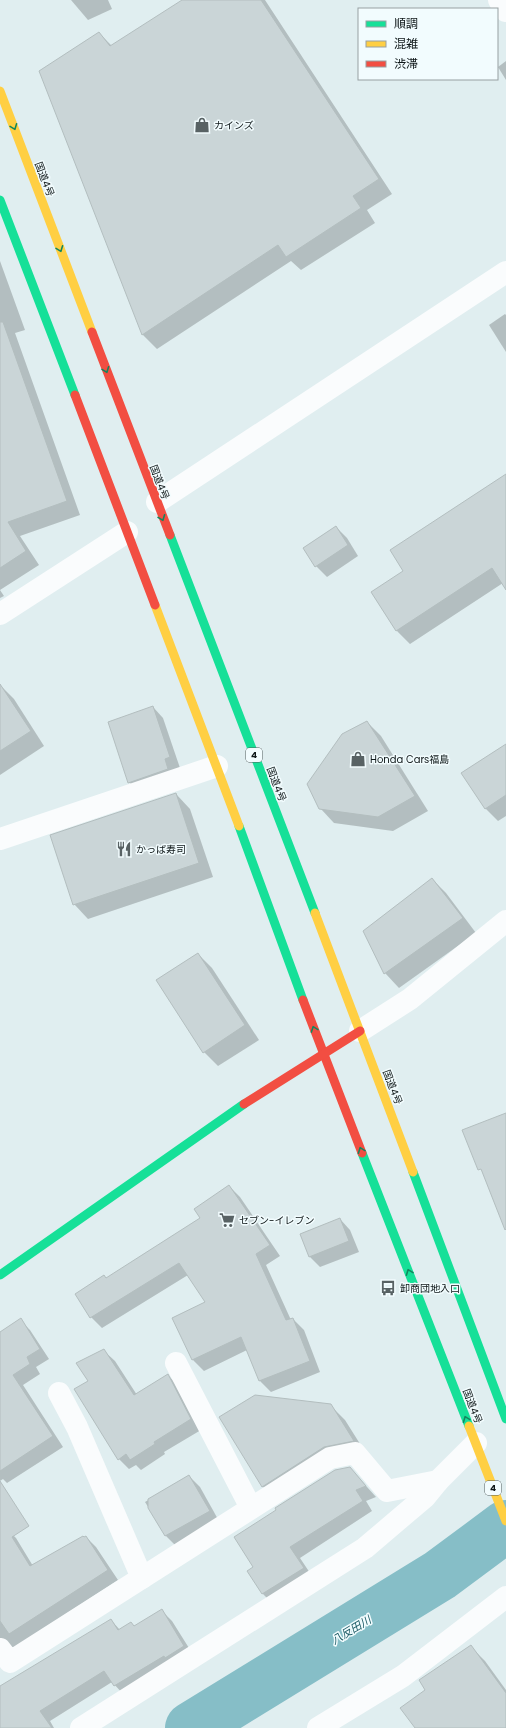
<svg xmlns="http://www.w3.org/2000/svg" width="506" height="1728" font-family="Poppins,'Noto Sans JP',sans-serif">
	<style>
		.shadow { fill: #0003 }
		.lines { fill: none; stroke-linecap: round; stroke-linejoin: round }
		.river { stroke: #86bec7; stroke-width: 52 }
		.building { fill: #cad5d7; stroke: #b3bebf }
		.street { stroke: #fafcfd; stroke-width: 22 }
		.fast { stroke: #16e098; stroke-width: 9 }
		.slow { stroke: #ffcf43; stroke-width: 9 }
		.jam { stroke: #f24e42; stroke-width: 9 }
		.oneway { stroke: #12865e }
		.labels { text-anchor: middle; stroke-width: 3; stroke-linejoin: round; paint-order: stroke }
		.shield { fill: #f2fcfe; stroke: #525c5d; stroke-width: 1 }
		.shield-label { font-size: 9px; font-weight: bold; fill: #0e1718 }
		.poi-label { font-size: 10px; fill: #0e1718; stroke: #f2fcfe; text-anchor: start }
		.street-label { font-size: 10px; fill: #0e1718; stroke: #f2fcfe }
		.water-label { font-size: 11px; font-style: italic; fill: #1a5963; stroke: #f2fcfe }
	</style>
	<rect width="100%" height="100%" fill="#e0eef0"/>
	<g class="shadow">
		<polygon points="71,0 108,0 112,9 88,20"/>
		<polygon points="184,0 265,0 392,194 367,210 375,223 301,270 291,261 157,349 143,335 99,33 112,46"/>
		<polygon points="506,61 506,80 498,67"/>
		<polygon points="0,261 25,330 15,333 80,515 20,536 39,565 0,590"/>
		<polygon points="505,314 506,315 506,352 489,325"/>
		<polygon points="506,475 506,588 503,583 410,644 397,631 372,593 405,571"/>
		<polygon points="336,527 347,538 358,556 327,577 316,566 304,548"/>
		<polygon points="0,590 4,596 0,598"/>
		<polygon points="0,685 14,699 44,746 0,775"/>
		<polygon points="153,707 163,718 180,768 140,793 129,782"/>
		<polygon points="367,722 381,736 428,811 393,831 334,823 320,808"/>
		<polygon points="506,745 506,816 498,821 485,808"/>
		<polygon points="176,794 190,809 213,877 88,919 74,904"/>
		<polygon points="432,879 446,893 476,933 399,988 385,973"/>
		<polygon points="198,954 212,968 259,1040 218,1066 204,1052"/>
		<polygon points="229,1186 240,1197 280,1256 266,1265 291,1320 293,1319 304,1330 320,1372 271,1392 260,1381 247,1350 204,1371 193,1360 173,1318 206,1302 188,1275 102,1328 91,1317 106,1279 201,1218"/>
		<polygon points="340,1219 350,1230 359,1252 320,1267 310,1257 301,1235"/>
		<polygon points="20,1320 30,1330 49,1359 36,1367 40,1374 23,1385 63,1447 7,1483 3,1479 0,1481 0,1333"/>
		<polygon points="104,1351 115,1361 137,1395 168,1375 178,1386 201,1430 164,1452 165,1454 141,1470 136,1465 129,1469 119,1459 89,1381"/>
		<polygon points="330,1405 345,1420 367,1455 338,1461 277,1500 262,1486"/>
		<polygon points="350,1468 376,1497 366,1501 372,1511 300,1558 314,1579 273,1604 263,1594 248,1571 255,1567"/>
		<polygon points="189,1476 200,1487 219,1521 176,1546 166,1536 145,1502"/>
		<polygon points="5,1527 16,1538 33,1566 86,1537 96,1547 118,1580 15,1647 9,1647 0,1653 0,1531"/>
		<polygon points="162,1611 172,1621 194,1656 125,1696 112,1682 50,1721 54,1728 0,1728 0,1687 111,1620 120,1630 131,1623 135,1627"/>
		<polygon points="471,1647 485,1661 506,1690 506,1728 416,1728 427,1690"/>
	</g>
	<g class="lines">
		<polyline class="river" points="191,1728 440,1575 506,1526"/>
	</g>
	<g class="building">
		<polygon points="182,0 261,0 379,179 353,196 361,208 286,257 278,245 142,335 39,71 99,32 110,46"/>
		<polygon points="0,322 3,322 67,501 8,522 26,551 0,568"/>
		<polygon points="506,474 506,590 492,568 396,631 371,592 403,571 390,550"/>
		<polygon points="336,526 348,545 315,567 303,548"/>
		<polygon points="0,684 31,731 0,751"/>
		<polygon points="153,706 170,757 165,759 168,769 128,783 108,722"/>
		<polygon points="367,721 415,796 378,817 319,809 307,784 342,734"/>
		<polygon points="506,744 506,795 485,809 461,773"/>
		<polygon points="176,793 199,863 73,905 50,835"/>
		<polygon points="432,878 463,918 384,974 363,931"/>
		<polygon points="198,953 245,1025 203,1053 156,980"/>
		<polygon points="506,1113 506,1229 505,1230 481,1169 478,1170 462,1130"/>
		<polygon points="229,1185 270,1245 256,1254 286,1320 293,1318 310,1361 259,1381 241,1337 192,1360 172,1318 205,1302 179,1263 90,1318 75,1294 104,1275 106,1278 200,1218 194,1209"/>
		<polygon points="340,1218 349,1241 309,1257 300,1234"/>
		<polygon points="21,1318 40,1349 27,1357 30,1364 13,1375 53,1436 0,1471 0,1332"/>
		<polygon points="104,1349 134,1395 168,1374 191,1419 154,1442 155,1444 130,1460 126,1454 118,1460 74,1389 88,1381 76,1363"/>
		<polygon points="255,1395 331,1404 354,1441 324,1447 262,1487 219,1417"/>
		<polygon points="350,1467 366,1486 356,1490 363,1501 290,1547 304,1568 262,1594 247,1571 253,1567 234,1537 276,1510 275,1508 335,1470"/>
		<polygon points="189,1475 210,1511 165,1536 148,1508 148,1499"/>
		<polygon points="0,1481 29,1526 12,1537 30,1566 83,1536 84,1537 86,1536 108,1570 9,1634 0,1621"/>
		<polygon points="162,1609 184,1646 165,1658 164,1656 114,1686 104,1671 40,1711 52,1728 0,1728 0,1686 111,1619 118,1630 131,1622 134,1626"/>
		<polygon points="471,1645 506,1693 506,1728 415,1728 400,1708 425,1690 419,1680"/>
	</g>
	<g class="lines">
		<g class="street">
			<polyline points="499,0 506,11"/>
			<polyline points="157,502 506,272"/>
			<polyline points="0,614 127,532"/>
			<polyline points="0,839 217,766"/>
			<polyline points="360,1031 410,999 506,921"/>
			<polyline points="176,1363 251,1508"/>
			<polyline points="59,1393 77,1427 142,1578"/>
			<polyline points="0,1649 10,1662 330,1458 355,1453 387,1491 438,1481"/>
			<polyline points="81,1728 365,1548 425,1497 438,1481 476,1443"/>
			<polyline points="318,1728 403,1676 506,1597"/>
		</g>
		<g class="fast">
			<polyline points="0,200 75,395"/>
			<polyline points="170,535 315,913"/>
			<polyline points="239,826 303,1000"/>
			<polyline points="362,1153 469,1426"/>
			<polyline points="413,1172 506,1419"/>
			<polyline points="0,1275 244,1104"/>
		</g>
		<g class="slow">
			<polyline points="0,91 92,332"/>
			<polyline points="155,605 239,826"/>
			<polyline points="315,913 413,1172"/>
			<polyline points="469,1426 506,1521"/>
		</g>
		<g class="jam">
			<polyline points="92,332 170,535"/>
			<polyline points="75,395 155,605"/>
			<polyline points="303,1000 362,1153"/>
			<polyline points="244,1104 360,1031"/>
		</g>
	</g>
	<defs><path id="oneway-chevron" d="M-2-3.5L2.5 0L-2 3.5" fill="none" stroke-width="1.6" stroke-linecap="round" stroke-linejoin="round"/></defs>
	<g class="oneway">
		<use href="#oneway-chevron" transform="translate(14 127) rotate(69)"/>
		<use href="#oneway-chevron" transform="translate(60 249) rotate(69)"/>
		<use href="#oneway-chevron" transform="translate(106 370) rotate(69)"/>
		<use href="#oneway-chevron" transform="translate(162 518) rotate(69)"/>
		<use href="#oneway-chevron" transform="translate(314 1029) rotate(-110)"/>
		<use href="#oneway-chevron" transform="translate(361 1150) rotate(-111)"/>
		<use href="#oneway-chevron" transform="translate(409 1272) rotate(-111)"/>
		<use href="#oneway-chevron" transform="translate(466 1419) rotate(-111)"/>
	</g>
	<defs>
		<symbol id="shop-bare" viewBox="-9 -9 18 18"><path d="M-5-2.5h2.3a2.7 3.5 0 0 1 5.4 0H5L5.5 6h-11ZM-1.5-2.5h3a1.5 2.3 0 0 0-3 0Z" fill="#586264" stroke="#f2fcfe" stroke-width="2.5" paint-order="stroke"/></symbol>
		<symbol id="restaurant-bare" viewBox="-9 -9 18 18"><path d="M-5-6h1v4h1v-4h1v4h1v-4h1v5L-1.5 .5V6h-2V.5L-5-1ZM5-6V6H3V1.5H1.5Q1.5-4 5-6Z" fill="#586264" stroke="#f2fcfe" stroke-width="2.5" paint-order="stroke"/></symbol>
		<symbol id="supermarket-bare" viewBox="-9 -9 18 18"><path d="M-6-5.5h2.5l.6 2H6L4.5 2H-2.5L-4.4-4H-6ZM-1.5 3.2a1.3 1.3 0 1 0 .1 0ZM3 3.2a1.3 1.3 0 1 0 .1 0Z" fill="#586264" stroke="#f2fcfe" stroke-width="2.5" paint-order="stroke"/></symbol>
		<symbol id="bus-bare" viewBox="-9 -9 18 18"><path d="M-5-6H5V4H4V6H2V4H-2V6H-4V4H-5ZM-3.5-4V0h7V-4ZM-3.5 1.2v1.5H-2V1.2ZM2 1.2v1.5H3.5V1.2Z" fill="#586264" stroke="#f2fcfe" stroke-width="2.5" paint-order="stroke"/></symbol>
	</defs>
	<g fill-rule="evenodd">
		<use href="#shop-bare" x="191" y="114" width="22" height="22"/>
		<use href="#shop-bare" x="347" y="748" width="22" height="22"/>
		<use href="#restaurant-bare" x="113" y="838" width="22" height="22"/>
		<use href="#supermarket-bare" x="216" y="1209" width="22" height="22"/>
		<use href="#bus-bare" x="377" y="1277" width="22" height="22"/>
	</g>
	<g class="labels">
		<g class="shield">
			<rect x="246" y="748" width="16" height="14" rx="3"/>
			<rect x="485" y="1481" width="16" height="14" rx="3"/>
		</g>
		<g class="shield-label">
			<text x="254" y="758">4</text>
			<text x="493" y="1491">4</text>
		</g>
		<g class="poi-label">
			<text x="214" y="129">カインズ</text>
			<text x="370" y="763">Honda Cars福島</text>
			<text x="136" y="853">かっぱ寿司</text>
			<text x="239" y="1224">セブン-イレブン</text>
			<text x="400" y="1292">卸商団地入口</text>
		</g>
		<g class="street-label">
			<text transform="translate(45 179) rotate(69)" y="4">国道4号</text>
			<text transform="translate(160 482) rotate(69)" y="4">国道4号</text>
			<text transform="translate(277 784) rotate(69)" y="4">国道4号</text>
			<text transform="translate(393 1087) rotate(69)" y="4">国道4号</text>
			<text transform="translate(473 1406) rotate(69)" y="4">国道4号</text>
		</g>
		<g class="water-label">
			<text transform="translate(351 1630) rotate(-31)" y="4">八反田川</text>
		</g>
	</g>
	<rect x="358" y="8" width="140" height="72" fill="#f2fcfe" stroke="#97a0a2"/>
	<rect x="366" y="21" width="20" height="6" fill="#16e098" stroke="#97a0a2"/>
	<text x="394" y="28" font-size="12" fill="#0e1718">順調</text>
	<rect x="366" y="41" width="20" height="6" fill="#ffcf43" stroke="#97a0a2"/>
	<text x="394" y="48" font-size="12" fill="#0e1718">混雑</text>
	<rect x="366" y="61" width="20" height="6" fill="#f24e42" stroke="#97a0a2"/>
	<text x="394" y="68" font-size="12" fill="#0e1718">渋滞</text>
</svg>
